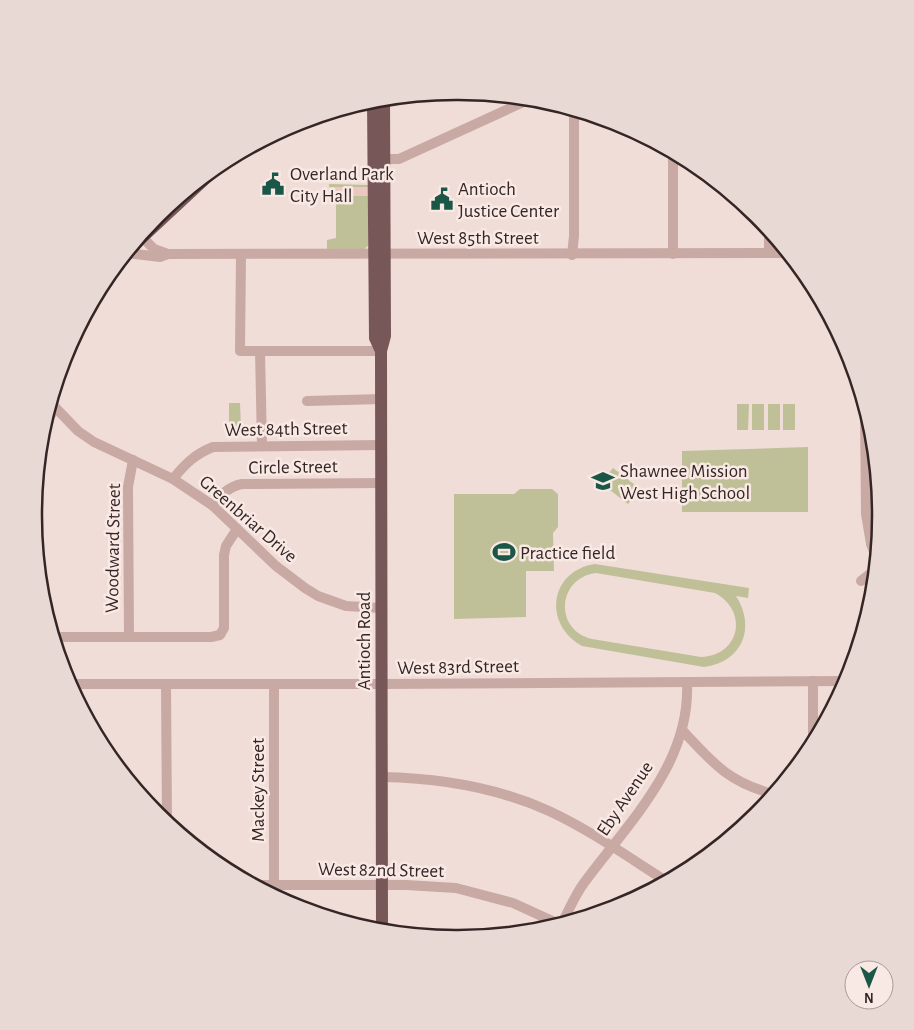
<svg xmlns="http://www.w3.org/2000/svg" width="914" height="1030" font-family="'Alegreya Sans',sans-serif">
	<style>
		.green { fill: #c0c098; fill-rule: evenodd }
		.plaza { fill: #eac8bf }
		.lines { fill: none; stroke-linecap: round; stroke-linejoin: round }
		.minor { stroke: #c9a9a4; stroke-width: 10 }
		.major { stroke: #775757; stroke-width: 12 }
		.labels { text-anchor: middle; stroke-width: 5; stroke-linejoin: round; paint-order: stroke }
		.poi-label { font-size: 19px; fill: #352626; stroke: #f9e9e4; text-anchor: start }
		.street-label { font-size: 19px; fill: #352626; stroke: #f9e9e4 }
		.rim { fill: none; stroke: #352626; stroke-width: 2.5 }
	</style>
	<rect width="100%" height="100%" fill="#f1ddd8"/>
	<g class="green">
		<polygon points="329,184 370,185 368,246 364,249 327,249 327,240 336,238 336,201 330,200"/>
		<polygon points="229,403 240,403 241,428 229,428"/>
		<polygon points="737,404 749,404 748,430 737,430"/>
		<rect x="752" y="404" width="12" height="26"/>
		<rect x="768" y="404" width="12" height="26"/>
		<rect x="783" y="404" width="12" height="26"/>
		<polygon points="808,447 808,512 682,512 682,451"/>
		<polygon points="613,468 640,489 628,504 601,483"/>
		<polygon points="520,489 552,489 558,494 558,527 553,533 554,571 526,571 526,617 454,619 454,494 514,494"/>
		<path d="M595,564L749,588L748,598L736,596C756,627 743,662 704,667L582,646C543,624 549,571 595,564ZM596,573L715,593C749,611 740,656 701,657L592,639C554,630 557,578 596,573Z"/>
	</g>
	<rect class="plaza" x="329" y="187" width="40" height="9"/>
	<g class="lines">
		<g class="minor">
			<polyline points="673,153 673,254"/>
			<polyline points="379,159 399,159 530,99"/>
			<polyline points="142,237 154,249 168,254"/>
			<polyline points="127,253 160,257 168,254 787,253"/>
			<polyline points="769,253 769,232"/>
			<polyline points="241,255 240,351 381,351"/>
			<polyline points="572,255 574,236 574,110"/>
			<polyline points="260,351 262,446"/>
			<polyline points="307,401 382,399"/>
			<polyline points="51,403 78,431 94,442 173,479 212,505 276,566 305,588 318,596 346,606 381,608"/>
			<polyline points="865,410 866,514 871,544 876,557"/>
			<polyline points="46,420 56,409"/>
			<path d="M173,479C185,464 195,454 213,447L382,445"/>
			<path d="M212,505C221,495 228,487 242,484L382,483"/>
			<polyline points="861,581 875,570"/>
			<polyline points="54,637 211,637 220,635 224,628 224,555 226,546 237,529"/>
			<polyline points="129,637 128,487 133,460"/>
			<polyline points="70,684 382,684 846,681"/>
			<polyline points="274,684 274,895"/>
			<polyline points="166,685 167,822"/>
			<path d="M683,731C713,763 728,782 773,794"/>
			<polyline points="813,743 813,681"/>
			<path d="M382,777C440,778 496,787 549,811C590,830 628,857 666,881"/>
			<polyline points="256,885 406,885 456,888 513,903 559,924"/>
			<path d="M562,923C569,910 575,895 584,883C629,822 691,763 687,682"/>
		</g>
		<g class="major">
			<polyline points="373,100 375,338 381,351"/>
			<polyline points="135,244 222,163"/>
			<polyline points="382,931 381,351 385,336 384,99"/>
		</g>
	</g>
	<defs>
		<symbol id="civic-bare" viewBox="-9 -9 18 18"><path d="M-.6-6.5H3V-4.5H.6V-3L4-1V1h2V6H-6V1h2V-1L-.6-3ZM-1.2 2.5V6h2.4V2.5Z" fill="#1b5747" stroke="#f9e9e4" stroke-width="2.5" paint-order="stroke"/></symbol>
		<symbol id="school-bare" viewBox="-9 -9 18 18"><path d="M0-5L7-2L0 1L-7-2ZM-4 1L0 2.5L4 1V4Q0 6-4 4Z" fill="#1b5747" stroke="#f9e9e4" stroke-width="2.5" paint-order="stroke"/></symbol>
		<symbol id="stadium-bare" viewBox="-9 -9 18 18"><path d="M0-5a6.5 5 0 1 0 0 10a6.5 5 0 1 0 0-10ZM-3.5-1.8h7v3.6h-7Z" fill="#1b5747" stroke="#f9e9e4" stroke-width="2.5" paint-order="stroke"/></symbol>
	</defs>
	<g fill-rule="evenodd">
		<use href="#civic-bare" x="257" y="168" width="32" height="32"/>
		<use href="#civic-bare" x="426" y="183" width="32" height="32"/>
		<use href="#school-bare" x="587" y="465" width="32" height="32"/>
		<use href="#stadium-bare" x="488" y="536" width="32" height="32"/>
	</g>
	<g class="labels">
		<g class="poi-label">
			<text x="290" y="180">Overland Park<tspan x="290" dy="22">City Hall</tspan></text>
			<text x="458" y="195">Antioch<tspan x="458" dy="22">Justice Center</tspan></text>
			<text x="620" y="477">Shawnee Mission<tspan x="620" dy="22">West High School</tspan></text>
			<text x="520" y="559">Practice field</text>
		</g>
		<g class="street-label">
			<text x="478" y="244">West 85th Street</text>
			<text transform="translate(286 428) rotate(-1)" y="7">West 84th Street</text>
			<text transform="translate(293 466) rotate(-1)" y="7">Circle Street</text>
			<text transform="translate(249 518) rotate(41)" y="7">Greenbriar Drive</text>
			<text transform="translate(112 548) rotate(-89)" y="7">Woodward Street</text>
			<text transform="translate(363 641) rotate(-90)" y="7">Antioch Road</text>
			<text transform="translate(458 666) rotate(-1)" y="7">West 83rd Street</text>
			<text transform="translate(257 790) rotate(-90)" y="7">Mackey Street</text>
			<text transform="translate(624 798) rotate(-56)" y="7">Eby Avenue</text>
			<text transform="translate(381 869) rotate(1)" y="7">West 82nd Street</text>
		</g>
	</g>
	<path d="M0 0H914V1030H0ZM456 100H458A414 414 0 0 1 872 514V516A414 414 0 0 1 458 930H456A414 414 0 0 1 42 516V514A414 414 0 0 1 456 100Z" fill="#e9d9d5" fill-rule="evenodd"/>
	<path class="rim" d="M456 100H458A414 414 0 0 1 872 514V516A414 414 0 0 1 458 930H456A414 414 0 0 1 42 516V514A414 414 0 0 1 456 100Z"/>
	<g transform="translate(869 985) rotate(180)"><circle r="24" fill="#f9e9e4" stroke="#ab9b98"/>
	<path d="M0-4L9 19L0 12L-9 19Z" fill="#1b5747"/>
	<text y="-8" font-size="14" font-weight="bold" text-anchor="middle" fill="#352626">N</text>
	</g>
</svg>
